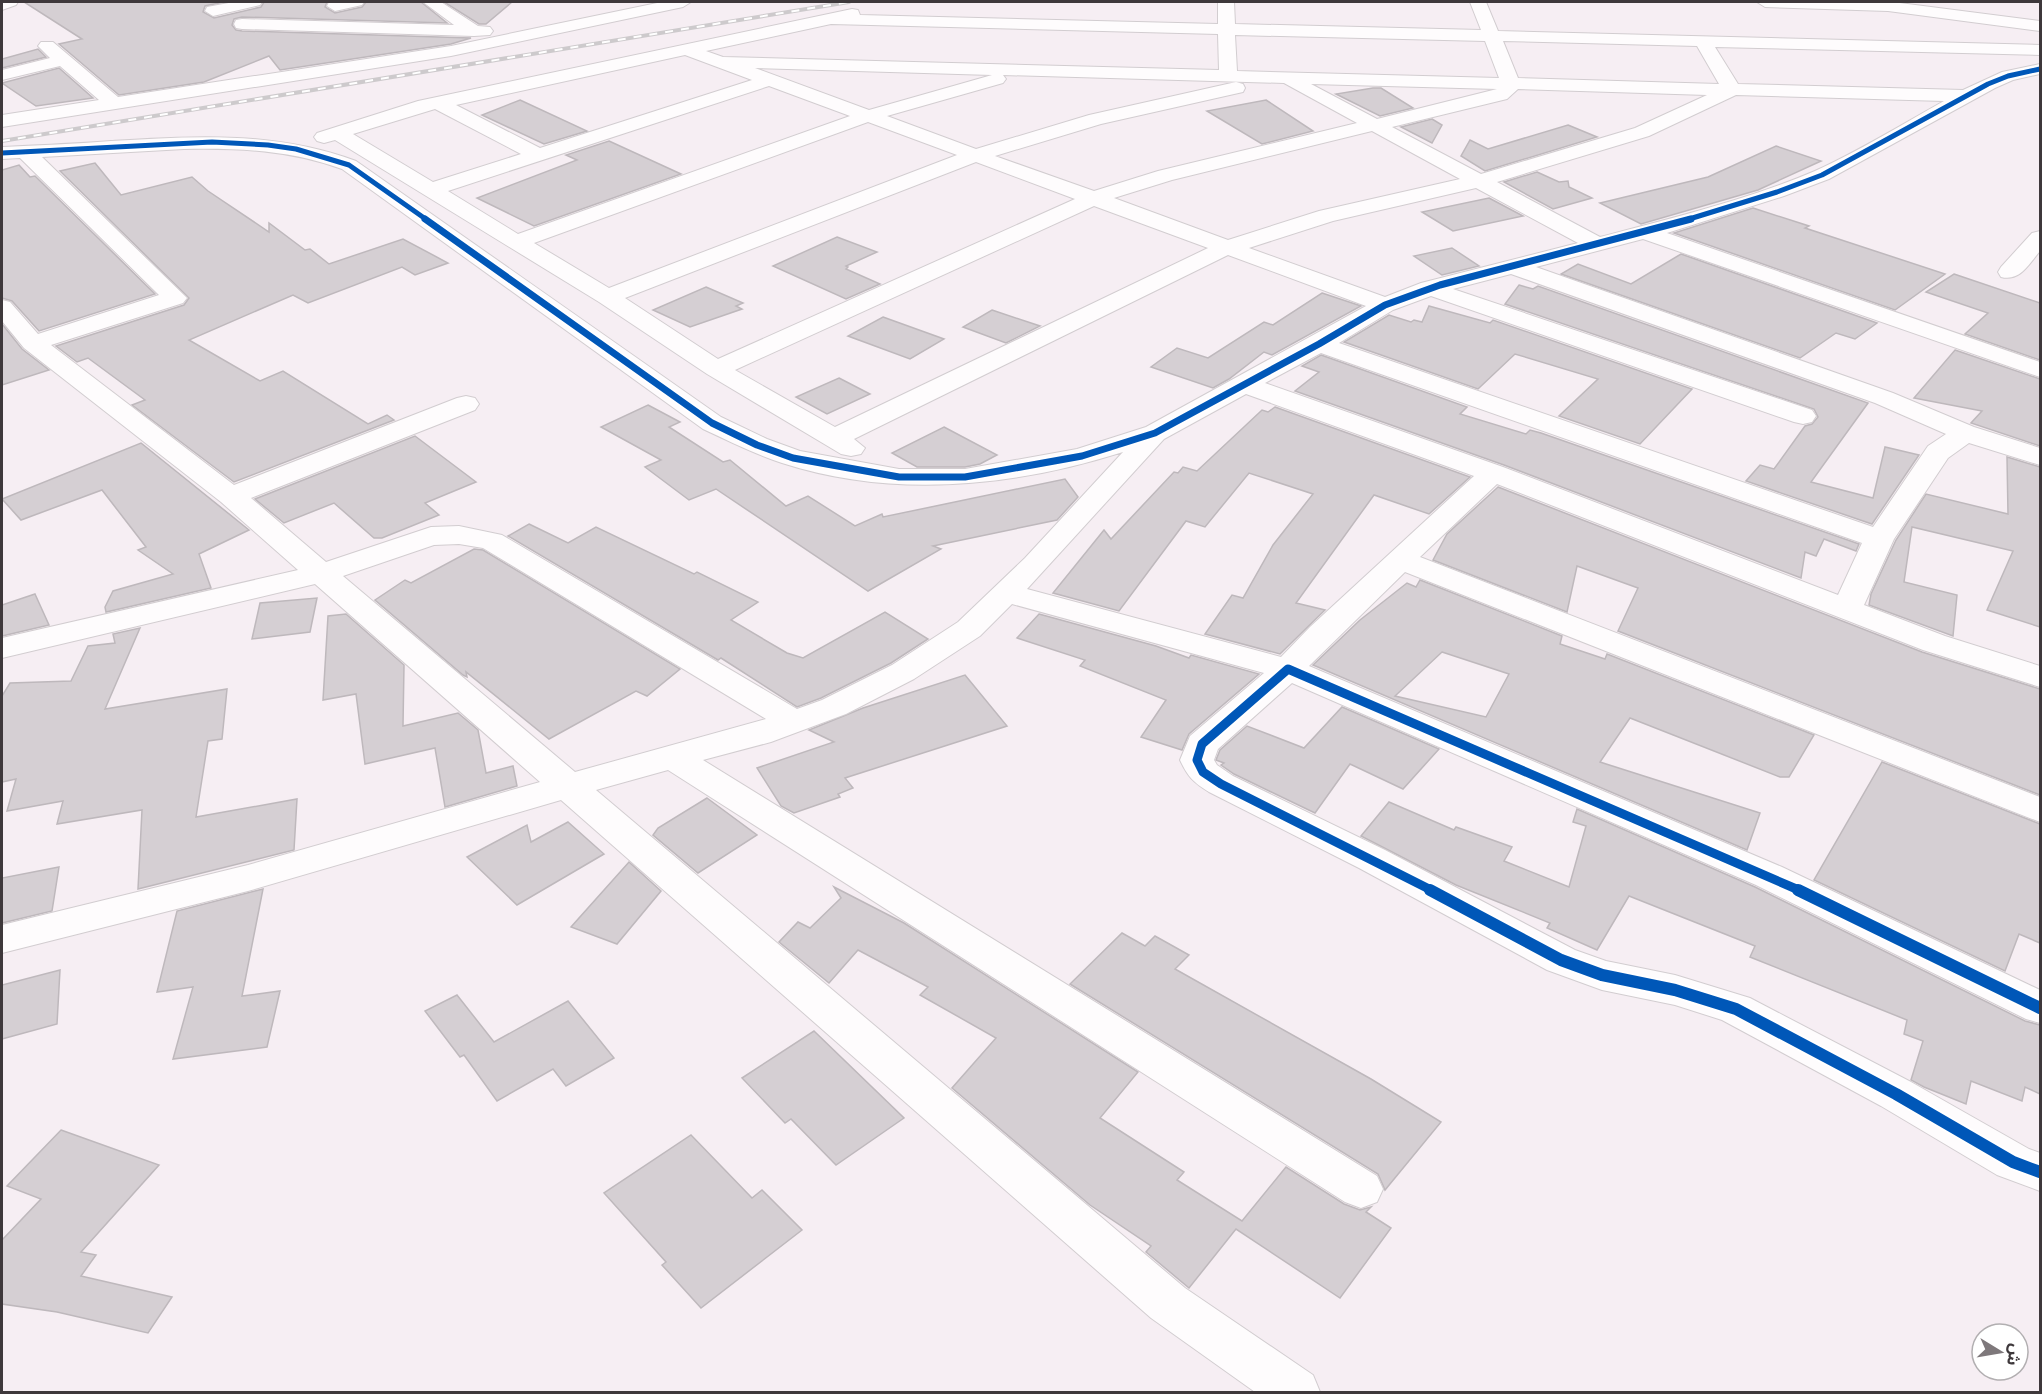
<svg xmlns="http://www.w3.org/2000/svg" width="2042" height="1394" font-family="'Work Sans','Noto Sans Arabic',sans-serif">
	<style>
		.building { fill: #d5cfd3; stroke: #beb8bc; stroke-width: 1.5; fill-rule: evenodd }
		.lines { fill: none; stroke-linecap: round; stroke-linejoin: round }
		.minor-casing { stroke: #d2cdd0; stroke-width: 2 }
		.minor { fill: #fefcfd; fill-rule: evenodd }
		.rail-casing { stroke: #cdcacc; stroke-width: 4 }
		.rail { stroke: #fff; stroke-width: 2; stroke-dasharray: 8; stroke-linecap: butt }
		.cycleway-far3-casing { stroke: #fff; stroke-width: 8 }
		.cycleway-far2-casing { stroke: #fff; stroke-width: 10 }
		.cycleway-far1-casing { stroke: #fff; stroke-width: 13 }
		.cycleway-casing { stroke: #fff; stroke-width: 16 }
		.cycleway-far3 { stroke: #0057b8; stroke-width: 5 }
		.cycleway-far2 { stroke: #0057b8; stroke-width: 7 }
		.cycleway-far1 { stroke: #0057b8; stroke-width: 9 }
		.cycleway { stroke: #0057b8; stroke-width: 12 }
	</style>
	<rect width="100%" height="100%" fill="#f6eef3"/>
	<g class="building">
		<polygon points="24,2 224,2 205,6 203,12 214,18 261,7 264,2 327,2 325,7 335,13 362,7 366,2 421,2 447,23 242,17 234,19 232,25 236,30 242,31 471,38 451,44 280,70 269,56 204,82 119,95 59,44 82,39"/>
		<polygon points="444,2 512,2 486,24 479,24"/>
		<polygon points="38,49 46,57 2,68 2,59"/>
		<polygon points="59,68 93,98 36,106 2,83"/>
		<polygon points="1373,88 1381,88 1413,108 1380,116 1336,94"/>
		<polygon points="520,100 587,131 544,144 482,115"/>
		<polygon points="1266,100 1313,131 1262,144 1207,111"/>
		<polygon points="1432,119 1442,125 1432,143 1401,127"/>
		<polygon points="1568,125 1597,137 1485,171 1461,156 1470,140 1488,149"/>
		<polygon points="609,141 681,174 534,226 477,198 577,160 566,155"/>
		<polygon points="1776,146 1821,161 1758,190 1641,224 1600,203 1708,177"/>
		<polygon points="95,163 121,195 192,177 208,191 269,232 269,223 305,250 310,249 329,264 403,239 448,263 415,275 402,267 308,303 293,295 189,340 260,381 283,371 368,424 387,415 394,420 234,482 132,405 145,400 88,358 77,362 56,346 184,305 189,298 60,171"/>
		<polygon points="19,165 30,177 35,176 155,294 39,331 12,301 2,298 2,170"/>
		<polygon points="1537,172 1559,182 1568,181 1569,187 1592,198 1553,209 1504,182"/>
		<polygon points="1489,198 1523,216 1453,231 1422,212"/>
		<polygon points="1753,208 1809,226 1805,228 1945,274 1895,310 1674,233"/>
		<polygon points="837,237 877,252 846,266 848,267 846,269 880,284 846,299 773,266"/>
		<polygon points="1452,248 1479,266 1442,275 1414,256"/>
		<polygon points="1681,254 1877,323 1855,339 1836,333 1800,358 1561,274 1578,264 1631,284"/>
		<polygon points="1954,274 2040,303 2040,360 1965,334 1988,313 1926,292"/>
		<polygon points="1519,285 1533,289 1538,286 1868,403 1811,482 1873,498 1885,447 1919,455 1872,524 1746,481 1760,465 1774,469 1805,426 1812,424 1818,417 1814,409 1505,304"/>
		<polygon points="706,287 743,303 736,306 742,309 690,327 653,310"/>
		<polygon points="1322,293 1361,306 1272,355 1264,352 1229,379 1213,388 1151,367 1177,348 1208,358 1264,322 1273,325"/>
		<polygon points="1429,306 1490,323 1493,320 1692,389 1640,444 1559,416 1598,379 1515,354 1478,389 1344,342 1389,315 1411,322 1414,320 1422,322"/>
		<polygon points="992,310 1040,326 1006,343 963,327"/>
		<polygon points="883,317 944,339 910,359 848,336"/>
		<polygon points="2,324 22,349 49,370 2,385"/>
		<polygon points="1955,350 2040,379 2040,446 1971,423 1982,411 1914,398"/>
		<polygon points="1321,355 1467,407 1460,414 1526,434 1530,430 1541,433 1859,544 1856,551 1824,539 1816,556 1805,552 1801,578 1504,465 1295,391 1319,372 1302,366"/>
		<polygon points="839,378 870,394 827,414 796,397"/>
		<polygon points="648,405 680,422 669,427 723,462 730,460 786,506 808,496 855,526 882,514 883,517 1065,479 1078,497 1057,520 933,546 941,549 868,591 716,489 689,500 645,467 661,460 601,427"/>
		<polygon points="1275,407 1470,477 1429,514 1374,495 1296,603 1325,610 1280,654 1205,634 1232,595 1243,598 1273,545 1313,494 1249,473 1205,527 1186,521 1119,611 1053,593 1104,530 1111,539 1174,472 1178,473 1183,467 1197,471 1262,410 1268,412"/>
		<polygon points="944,427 997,455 980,464 965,467 917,467 892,453"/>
		<polygon points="415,436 476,482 425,503 439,515 382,538 374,538 334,503 284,523 255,499"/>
		<polygon points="141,443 249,530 199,554 211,588 106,612 105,607 113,591 173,574 138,550 146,547 102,490 21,520 2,499"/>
		<polygon points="2007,457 2040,467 2040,627 1987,610 2013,551 1912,527 1904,582 1957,595 1953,636 1869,605 1871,594 1896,540 1926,494 2008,514"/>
		<polygon points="1498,487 1922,652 2040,689 2040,795 1618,631 1638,588 1577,566 1567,612 1433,560 1447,534"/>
		<polygon points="529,524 568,543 596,527 694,574 697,572 758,602 731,620 787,653 803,658 885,612 928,639 891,663 821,698 797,707 721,658 718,660 508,536"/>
		<polygon points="474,549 483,550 680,669 647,696 636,691 549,739 466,672 467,677 463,675 375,600 405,580 411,583"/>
		<path d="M1420,580L1562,636L1560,644L1605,659L1607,654L1814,735L1789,777H1780L1630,718L1600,762L1760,813L1747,850L1313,665L1360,620L1407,583L1416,587ZM1442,652L1509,674L1486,717L1395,696Z"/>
		<polygon points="35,594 49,625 2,636 2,605"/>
		<polygon points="317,598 310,632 252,639 260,603"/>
		<polygon points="346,614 404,665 403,726 458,713 478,730 486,773 513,766 517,786 445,807 435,748 365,764 356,694 323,700 328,616"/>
		<polygon points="1039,614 1156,646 1189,658 1191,655 1259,674 1189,734 1182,750 1141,737 1166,700 1080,666 1085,660 1017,638"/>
		<polygon points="140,628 105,709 227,689 222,739 208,741 196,817 297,799 294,850 138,889 142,810 57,824 63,801 7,811 16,779 2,782 2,696 10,683 71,681 88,646 115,643 113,634"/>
		<polygon points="965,675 1007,726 845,778 853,788 838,794 840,797 794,813 781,806 757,768 834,742 809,730 863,708"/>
		<polygon points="1342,707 1439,749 1403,789 1350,764 1315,813 1234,774 1221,765 1224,763 1216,760 1220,750 1247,726 1304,748"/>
		<polygon points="1882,762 2040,824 2040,943 2019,934 2005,971 1814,880"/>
		<polygon points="707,798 757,835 698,873 653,835 658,828"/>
		<polygon points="1389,802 1454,830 1456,827 1512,847 1504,861 1569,887 1586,826 1573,822 1577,809 1755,887 2025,1021 2040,1025 2040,1094 2025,1087 2022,1101 1971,1081 1966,1104 1924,1087 1911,1080 1923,1041 1904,1034 1907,1020 1750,957 1755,946 1629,896 1597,950 1547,928 1550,923 1456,885 1361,836"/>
		<polygon points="568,822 604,854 517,905 467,857 527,825 531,842"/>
		<polygon points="629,862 661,891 617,944 571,927"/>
		<polygon points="59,867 52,911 2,923 2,878"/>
		<polygon points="834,887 904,923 1138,1072 1100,1118 1184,1172 1177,1180 1242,1221 1286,1167 1344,1204 1360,1210 1371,1207 1366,1212 1391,1228 1340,1298 1236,1229 1189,1288 1146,1252 1151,1246 1090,1205 952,1088 996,1038 920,995 928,987 858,950 829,983 779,942 798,922 810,928 841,898"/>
		<polygon points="263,889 242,996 280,991 267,1047 173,1059 193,987 157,992 177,911"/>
		<polygon points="1122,933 1145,946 1155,936 1189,955 1175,969 1371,1079 1441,1122 1385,1190 1378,1174 1070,984"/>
		<polygon points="60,970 57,1024 2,1039 2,985"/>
		<polygon points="457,995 494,1042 568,1001 614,1058 566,1086 553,1069 497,1101 464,1055 460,1057 425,1011"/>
		<polygon points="814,1031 904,1118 836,1165 791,1119 785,1123 742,1078"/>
		<polygon points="61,1130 159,1165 81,1252 96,1255 81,1276 172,1297 148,1333 57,1312 2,1304 2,1240 41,1199 7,1186"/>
		<polygon points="691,1135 752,1198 762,1190 802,1230 701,1308 662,1265 666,1262 604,1193"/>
	</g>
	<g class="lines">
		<defs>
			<g id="minor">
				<polygon points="2,2 18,2 16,5 2,10"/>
				<polygon points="234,2 262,2 260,5 213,16 205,11 207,7"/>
				<polygon points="329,2 364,2 362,5 335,11 327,6"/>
				<polygon points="423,2 441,2 478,26 490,27 493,31 490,35 474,36 242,29 236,28 234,24 236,20 242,19 454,25"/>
				<polygon points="662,2 691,2 683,7 451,56 2,127 2,115 99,100 60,66 2,80 2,70 50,58 38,46 41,42 53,42 118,97 451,46"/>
				<path d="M1218,2H1234L1235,24L1481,30L1470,2H1486L1498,31L2040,45V55L1715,47L1738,84L1963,90L2002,72L2040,64V74L2013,80L1995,88L1829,179L1784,196L1667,233L2040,362V377L1643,239L1536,267L1893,393L1974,427L2040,448V465L1969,443L1948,458L1894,539L1864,605L1945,636L2040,666V687L1923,650L1497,484L1420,557L2040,797V822L1405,572L1309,666L1782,867L2040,990V1023L2026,1019L1756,885L1292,683L1218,749L1214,760L1217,765L1233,776L1385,850L1575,950L1606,961L1675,975L1750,998L1911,1082L2029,1149L2040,1153V1191L1997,1175L1881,1106L1722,1020L1675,1005L1602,990L1547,970L1359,868L1209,792C1193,782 1188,777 1180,760L1190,736L1264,673L1012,604L980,636L914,679L846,714L771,742L703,760L1377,1176L1383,1189L1377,1202L1361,1208L1345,1202L668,770L596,790L1185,1288L1313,1375L1320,1392H1255L1151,1318L561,800L248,891L2,953V925L248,865L540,782L315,584L2,658V638L298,570L221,502L24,348L2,321V300L10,302L38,334L159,295L20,158L2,159V147C38,145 75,144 111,141C197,136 274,131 356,161L721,417L767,439L800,451L899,469H965L1077,449L1146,427L1366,306L1228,255L854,439L865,448L861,454L851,456L841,454L707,374L599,302L335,140L324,143L317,141L314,137L317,133L418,101L852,9L858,10L860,15L1218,24ZM831,24L1218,34L1219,70L723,57L706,51ZM1235,35L1485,41L1499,78L1237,71ZM1503,41L1697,46L1719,84L1518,78ZM685,55L752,80L540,148L456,105ZM755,68L992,75L869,110ZM1003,75L1284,83L1357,123L1158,171L1094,191L995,156L1101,124L1243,92L1245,88L1243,84L1236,82L1089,115L976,149L887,116L1003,83L1006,79ZM1311,84L1497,89L1377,119ZM769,86L850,116L518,234L448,191ZM1518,89L1707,95L1635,128L1481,174L1392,127L1507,99ZM1736,95L1944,101C1901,125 1859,151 1815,171C1750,199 1669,219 1600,237L1497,182L1649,136ZM435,109L521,154L433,182L353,134ZM868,122L957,155L609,288L534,243ZM1372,131L1460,179L1319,211L1228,240L1114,198L1172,180ZM184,149C239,148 290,150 342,169L703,429C729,441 754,454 782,463C893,499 1013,487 1123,452L1025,558L958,622L892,665L822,700L797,709L502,535L459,526L431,527L326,562L251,498L475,410L479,404L475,398L466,396L457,398L234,485L51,345L183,303L187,298L42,157ZM976,162L1075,199L718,359L625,298ZM1476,188L1578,243L1421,283L1385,297L1249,248L1333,221ZM1094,206L1208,248L835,427L735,370ZM1511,274L1875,403L1946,434L1928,446L1873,527L1339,343L1393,310L1431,296L1794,422L1803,424L1812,422L1816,416L1812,410L1453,289ZM1321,353L1862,543L1838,595L1503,467L1265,383ZM1246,394L1474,476L1310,627L1281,657L1027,589L1164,439ZM459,544L483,548L766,719L575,772L343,576L434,545Z"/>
				<polygon points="1757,2 1892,2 2040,21 2040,31 1888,11 1765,7"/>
				<path d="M2040,231V251C2029,264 2020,282 2001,277L1998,272L2001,267L2032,233Z"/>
			</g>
		</defs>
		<use href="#minor" class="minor-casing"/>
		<use href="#minor" class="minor"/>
		<defs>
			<polyline id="rail" points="2,141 849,2"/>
		</defs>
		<use href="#rail" class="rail-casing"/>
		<use href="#rail" class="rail"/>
		<defs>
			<g id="cycleway-far3">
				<polyline points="2,153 212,142 268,145 296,149 349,165 427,220"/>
				<polyline points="1686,220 1777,192 1822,175 1988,84 2008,76 2040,69"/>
			</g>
			<polyline id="cycleway-far2" points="425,219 712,423 757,445 793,458 899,477 965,477 1082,456 1155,433 1319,344 1385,305 1440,285 1691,219"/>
			<polyline id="cycleway-far1" points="1433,891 1221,784 1203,772 1197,760 1202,744 1288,669 1801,891"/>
			<g id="cycleway">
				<polyline points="1430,890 1561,960 1602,975 1675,990 1736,1009 1896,1094 2013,1162 2040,1172"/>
				<polyline points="1798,890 2040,1008"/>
			</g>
		</defs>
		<use href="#cycleway-far3" class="cycleway-far3-casing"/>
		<use href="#cycleway-far2" class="cycleway-far2-casing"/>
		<use href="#cycleway-far1" class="cycleway-far1-casing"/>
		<use href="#cycleway" class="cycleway-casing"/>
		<use href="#cycleway-far3" class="cycleway-far3"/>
		<use href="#cycleway-far2" class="cycleway-far2"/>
		<use href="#cycleway-far1" class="cycleway-far1"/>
		<use href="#cycleway" class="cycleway"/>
	</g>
	<rect width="2042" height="1394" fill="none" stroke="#3e383b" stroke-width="6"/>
	<g transform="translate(2000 1352) rotate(101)"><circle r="28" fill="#ffffff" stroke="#b2afb1" stroke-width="1.5"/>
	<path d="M0-4.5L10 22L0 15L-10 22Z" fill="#7e787b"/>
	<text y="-9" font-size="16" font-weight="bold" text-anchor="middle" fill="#3e383b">ش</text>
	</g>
</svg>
